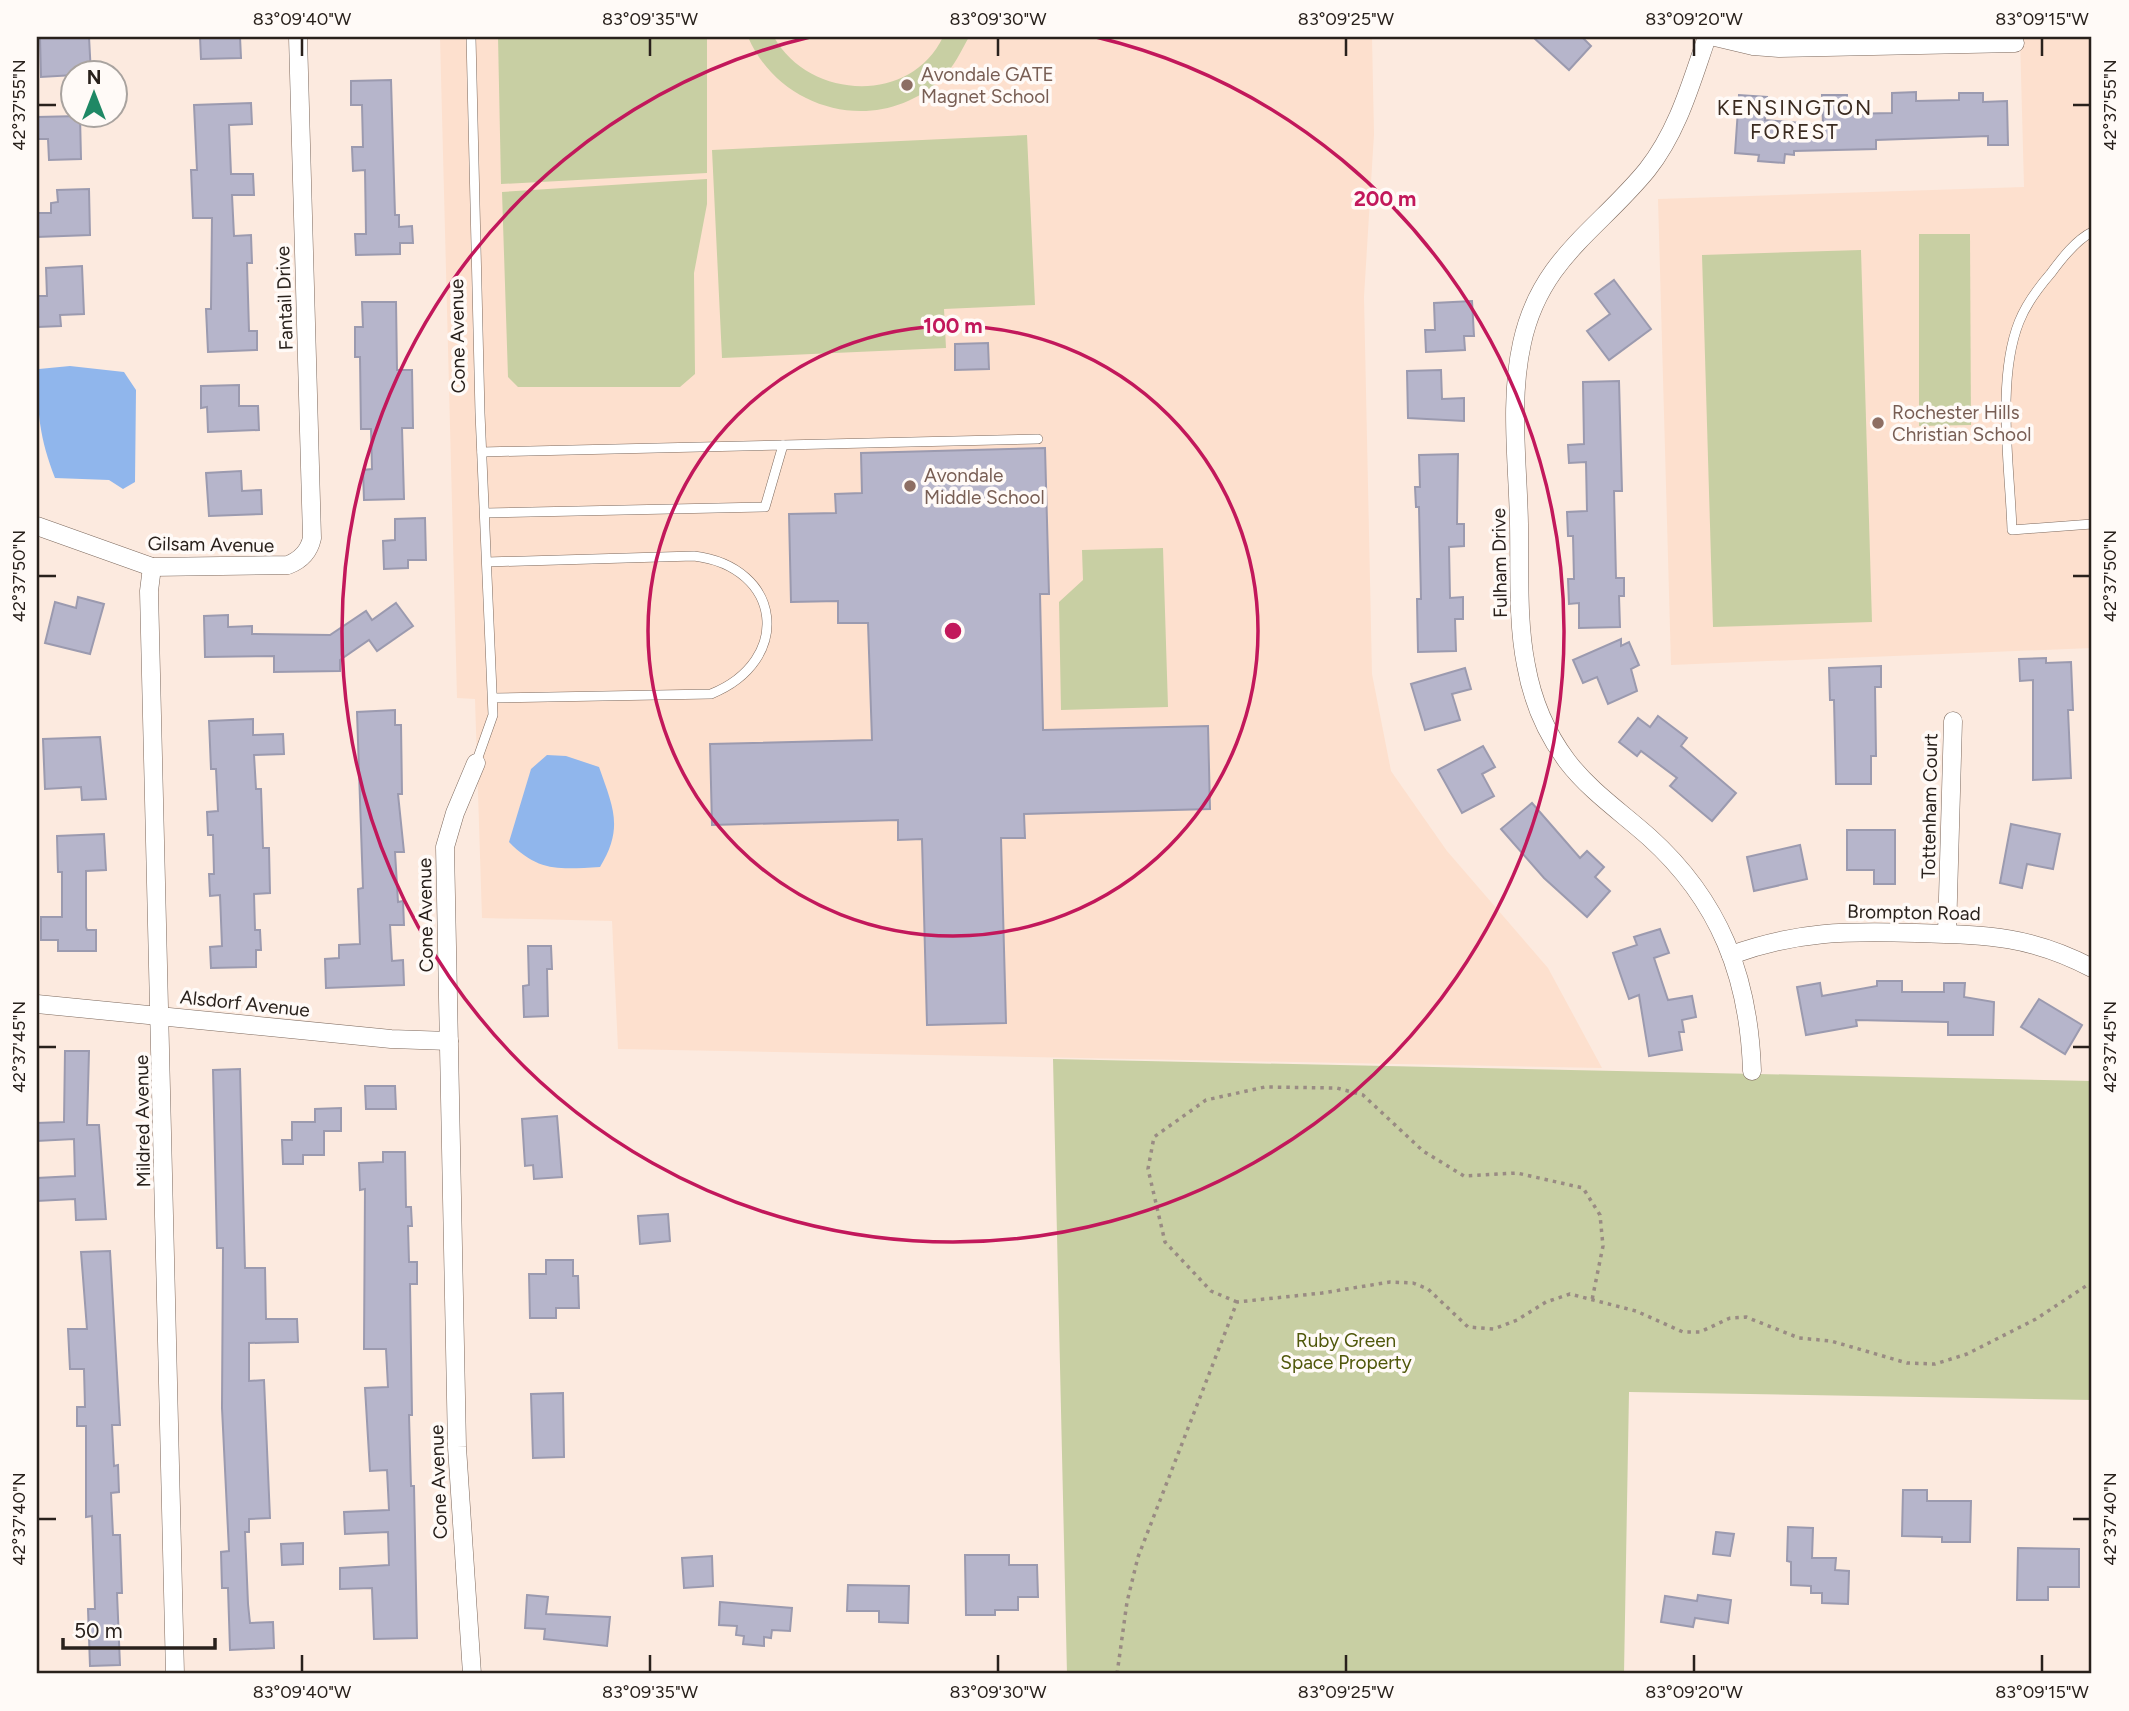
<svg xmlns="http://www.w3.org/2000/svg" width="2129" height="1711" font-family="Figtree,sans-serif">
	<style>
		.built { fill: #fde0ce }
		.green { fill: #c8cfa3 }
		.water { fill: #90b6ec }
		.building { fill: #b6b5cb; stroke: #9b9aaf; stroke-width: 2 }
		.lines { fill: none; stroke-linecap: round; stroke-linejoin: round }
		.service-casing { stroke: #7d695d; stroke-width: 10 }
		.minor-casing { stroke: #7d695d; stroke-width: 19 }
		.path { stroke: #998b83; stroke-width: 3.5; stroke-dasharray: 3.5 5; stroke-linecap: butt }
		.service { stroke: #fff; stroke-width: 9 }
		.minor { stroke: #fff; stroke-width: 18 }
		.ticks { fill: none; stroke: #29211c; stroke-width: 2.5 }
		.ring { fill: none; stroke: #c2185b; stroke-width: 3.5 }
		.education-dot { fill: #8d6e63; stroke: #fffaf7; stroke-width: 2.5 }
		.labels { text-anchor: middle; stroke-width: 7; stroke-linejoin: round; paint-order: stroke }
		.education-label { font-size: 19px; fill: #785e54; stroke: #fffaf7; text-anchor: start }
		.street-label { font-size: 19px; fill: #29211c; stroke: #fffaf7 }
		.park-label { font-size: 19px; fill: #4f570a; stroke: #fffaf7 }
		.neighbourhood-label { font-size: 21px; letter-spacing: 2px; fill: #3b2b20; stroke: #fffaf7 }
		.centre { fill: #c2185b; stroke: #fffaf7; stroke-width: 3.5 }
		.ring-label { font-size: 21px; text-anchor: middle; font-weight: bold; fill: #c2185b; stroke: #fffaf7; stroke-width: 7; stroke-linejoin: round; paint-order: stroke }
		.neatline { fill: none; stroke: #29211c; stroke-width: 2.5 }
		.ticks-label { font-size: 18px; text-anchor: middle; fill: #29211c }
	</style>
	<rect width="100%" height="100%" fill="#fceadf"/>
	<g class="built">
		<polygon points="440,37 1372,37 1374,134 1364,297 1372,674 1391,771 1447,851 1548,968 1602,1068 618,1049 612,921 482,918 475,699 457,698"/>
		<polygon points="2020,37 2092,37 2092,648 1671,665 1658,199 2024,187"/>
	</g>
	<g class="green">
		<polygon points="498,37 707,37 707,173 501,184"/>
		<path d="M748,37H774C808,99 910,106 943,37H969C961,51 954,67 942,78C881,137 781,113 748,37Z"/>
		<polygon points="1027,135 1035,305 944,309 946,348 722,358 712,150"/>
		<polygon points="707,179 707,204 694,273 695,374 680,387 518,387 508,377 502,192"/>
		<polygon points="1919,234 1970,234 1971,425 1919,426"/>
		<polygon points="1861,250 1872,622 1713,627 1702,255"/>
		<polygon points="1163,548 1168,707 1061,710 1059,602 1083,580 1082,550"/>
		<polygon points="1053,1059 2092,1081 2092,1400 1629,1392 1624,1674 1067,1674"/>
	</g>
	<g class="water">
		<path d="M70,366L124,372L136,390L135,482L123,489L109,480L55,478C40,439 36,411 39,369Z"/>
		<path d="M547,755L566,756L599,767C613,807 624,828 600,867C561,869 539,873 509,842L531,769Z"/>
	</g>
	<g class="building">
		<polygon points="40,37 89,37 91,74 41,77"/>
		<polygon points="200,37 240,37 241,58 201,59"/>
		<polygon points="1533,37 1582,37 1591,46 1569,70"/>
		<polygon points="391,80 395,215 399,215 399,227 412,226 413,243 400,243 400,254 356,255 355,234 366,234 365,170 353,171 352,147 363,147 362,105 351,105 351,81"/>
		<polygon points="1916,92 1916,101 1959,100 1959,93 1983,93 1983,102 2007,101 2008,145 1988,145 1988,136 1876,140 1876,149 1794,151 1794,155 1785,154 1784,163 1758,161 1759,155 1735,153 1739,95 1767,97 1765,120 1823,125 1822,95 1847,95 1847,114 1892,113 1892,93"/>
		<polygon points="251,103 252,124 229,125 231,174 253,174 254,195 232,195 234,236 251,235 252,263 247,263 249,331 257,331 257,350 208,352 206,309 211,309 212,218 193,218 191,170 197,170 194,105"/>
		<polygon points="80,116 81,159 49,160 48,139 37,139 37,117"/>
		<polygon points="89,189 90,235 37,237 37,213 51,213 51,203 58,202 57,190"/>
		<polygon points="82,266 84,314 60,315 61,326 38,327 37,296 47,296 46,268"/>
		<polygon points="1614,280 1651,329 1609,360 1587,331 1610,314 1595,294"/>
		<polygon points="1472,301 1474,336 1464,336 1465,350 1426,352 1425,330 1435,330 1434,303"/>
		<polygon points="362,302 396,302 397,370 412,370 413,428 402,428 404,499 364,500 363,470 372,469 371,429 361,429 360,357 355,357 355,327 363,327"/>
		<polygon points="988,343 989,369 955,370 955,344"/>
		<polygon points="1441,370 1442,399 1464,398 1464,421 1408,418 1407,371"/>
		<polygon points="1619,381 1622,491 1614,491 1616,578 1624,578 1624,596 1619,596 1620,627 1579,628 1579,603 1569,604 1568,579 1574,579 1573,536 1568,536 1567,512 1587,511 1586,462 1569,463 1568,445 1584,444 1583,382"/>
		<polygon points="239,385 239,406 258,406 259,430 208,432 207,407 201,408 201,386"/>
		<polygon points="1045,448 1049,594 1040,594 1043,730 1208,726 1210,809 1024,814 1025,838 1001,838 1006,1023 927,1025 922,839 898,840 898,820 712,825 710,744 872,740 868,623 838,623 838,601 791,602 789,514 836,513 835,494 862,493 861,453"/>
		<polygon points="1458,454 1457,524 1464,524 1464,546 1449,547 1450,598 1463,597 1463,619 1455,619 1456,651 1418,652 1417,599 1421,599 1419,507 1416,507 1415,487 1420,487 1419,455"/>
		<polygon points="241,471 242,491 261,490 262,514 209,516 206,473"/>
		<polygon points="425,518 426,560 408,560 408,568 384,569 383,541 395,540 395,519"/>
		<polygon points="78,597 104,604 90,654 45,643 55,602 76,608"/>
		<polygon points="396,603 413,626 377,651 369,640 340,660 340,671 274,672 274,656 205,657 204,616 228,615 228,627 252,626 252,634 330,635 366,611 372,620"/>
		<polygon points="1621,639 1621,646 1629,642 1639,665 1631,669 1637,691 1608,704 1597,677 1583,683 1573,660"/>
		<polygon points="2046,658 2046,663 2071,662 2073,710 2068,710 2071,778 2033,780 2033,680 2020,681 2019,659"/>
		<polygon points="1881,666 1881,687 1875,687 1876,756 1871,756 1871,784 1836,784 1834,700 1830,700 1829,668"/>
		<polygon points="1465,668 1471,689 1452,694 1460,720 1425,730 1411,684"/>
		<polygon points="395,710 395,725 401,725 402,794 398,794 404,852 395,852 398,902 403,901 404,925 390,925 392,961 403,960 404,985 326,988 325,959 339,958 339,945 360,944 358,889 363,888 357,712"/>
		<polygon points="1658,716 1687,738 1681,746 1736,793 1712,821 1670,786 1677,778 1641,751 1637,756 1619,742 1638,718 1650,727"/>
		<polygon points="253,719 253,735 283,734 284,754 254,755 256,789 261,789 263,848 269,848 270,893 254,894 255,930 260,930 261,950 256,950 256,967 211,968 210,947 222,946 220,895 210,896 209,874 214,874 213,835 208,835 207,812 218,811 216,769 211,769 209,721"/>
		<polygon points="100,737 106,799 82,800 81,787 45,789 43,739"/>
		<polygon points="1483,746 1495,767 1482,774 1494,796 1462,813 1438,770"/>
		<polygon points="1532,803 1580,858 1587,851 1604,867 1595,877 1610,891 1587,917 1544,878 1501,829"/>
		<polygon points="2011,824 2060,834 2053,869 2027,864 2022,888 2000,883"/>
		<polygon points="1847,830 1895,830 1895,884 1874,884 1874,870 1847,870"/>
		<polygon points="104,834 106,870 86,871 86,927 87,930 96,930 96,951 58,951 58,940 41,940 41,917 62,917 62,872 58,872 57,836"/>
		<polygon points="1800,845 1807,879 1754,891 1747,857"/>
		<polygon points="1660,929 1669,953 1654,958 1668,1000 1692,996 1696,1017 1682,1020 1684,1032 1679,1032 1682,1050 1649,1056 1639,995 1629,999 1613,953 1637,945 1634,937"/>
		<polygon points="528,946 551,946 552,969 547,969 548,1016 524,1017 523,986 529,985"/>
		<polygon points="1877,981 1902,981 1902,992 1944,992 1944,983 1965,983 1964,997 1994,1002 1993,1035 1948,1035 1948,1022 1856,1020 1857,1026 1806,1035 1797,987 1820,983 1822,996 1877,986"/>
		<polygon points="2039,999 2082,1025 2065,1054 2021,1027"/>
		<polygon points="65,1051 89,1051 87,1125 99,1125 106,1219 76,1220 75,1199 37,1201 37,1178 75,1176 74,1139 37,1141 37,1123 64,1122"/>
		<polygon points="240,1069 245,1268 265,1268 266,1319 297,1319 298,1342 249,1343 249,1381 264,1380 270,1518 249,1519 249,1532 245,1532 248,1604 250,1623 273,1622 274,1648 230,1650 228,1588 222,1588 221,1552 229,1551 222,1408 223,1248 217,1248 213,1070"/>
		<polygon points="365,1086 395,1086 396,1109 366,1109"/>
		<polygon points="341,1108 341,1131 324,1131 324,1155 303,1155 303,1164 283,1164 282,1140 292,1140 292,1122 315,1122 315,1109"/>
		<polygon points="557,1116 562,1177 534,1179 533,1165 525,1166 522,1119"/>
		<polygon points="383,1152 405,1152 406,1207 411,1207 412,1226 408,1226 409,1262 417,1262 417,1284 410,1284 412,1415 409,1415 411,1486 414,1486 417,1638 374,1639 372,1588 340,1589 340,1568 389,1565 388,1532 345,1534 344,1512 389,1510 387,1470 370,1471 365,1388 388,1387 386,1349 364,1349 365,1189 360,1190 359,1163 383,1162"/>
		<polygon points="668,1214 670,1241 640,1244 638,1216"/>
		<polygon points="110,1251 120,1425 112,1425 114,1466 118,1465 119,1492 111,1493 113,1535 120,1535 122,1593 117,1593 120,1665 90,1666 88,1609 95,1609 92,1516 86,1517 86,1426 77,1426 77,1407 85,1407 84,1369 70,1369 68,1329 87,1329 81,1252"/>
		<polygon points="546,1260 573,1260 573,1276 578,1276 579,1308 556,1308 556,1318 530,1318 529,1274 546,1274"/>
		<polygon points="563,1393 564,1457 533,1458 531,1394"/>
		<polygon points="1903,1490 1927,1490 1927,1501 1971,1501 1970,1542 1942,1542 1942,1537 1902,1536"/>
		<polygon points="1788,1527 1813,1528 1812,1558 1836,1558 1835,1570 1849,1571 1848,1604 1822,1603 1822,1593 1811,1593 1811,1586 1791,1585 1791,1562 1787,1561"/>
		<polygon points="1716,1532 1734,1534 1730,1556 1713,1554"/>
		<polygon points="303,1543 303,1564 282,1565 281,1544"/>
		<polygon points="2018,1548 2079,1549 2079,1587 2048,1587 2048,1600 2017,1600"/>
		<polygon points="965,1555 1009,1555 1009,1565 1037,1565 1038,1597 1018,1597 1018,1610 995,1610 995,1615 966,1615"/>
		<polygon points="712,1556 713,1586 684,1588 682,1558"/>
		<polygon points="848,1585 909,1586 908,1623 879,1622 879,1611 847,1611"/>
		<polygon points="527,1595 548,1597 546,1614 610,1617 607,1646 544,1639 545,1629 525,1628"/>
		<polygon points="1698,1595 1731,1600 1728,1623 1695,1618 1693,1627 1661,1622 1665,1596 1697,1601"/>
		<polygon points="720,1602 792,1608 790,1631 772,1630 771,1638 764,1637 764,1646 743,1644 744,1636 736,1635 737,1626 719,1625"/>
	</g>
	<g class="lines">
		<defs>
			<g id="service">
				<polyline points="471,37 480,413 493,715 476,763"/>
				<path d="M2092,232C2076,240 2062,258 2051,273C2038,288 2026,304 2019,322C1996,380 2010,468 2012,530L2092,524"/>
				<polyline points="783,445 1038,439"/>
				<polyline points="482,452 783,445 765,507 485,513"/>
				<path d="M487,562L694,556C783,567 793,661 711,694L493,698"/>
			</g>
			<g id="minor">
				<path d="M1707,37C1691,83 1678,131 1647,170C1598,230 1540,259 1522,343C1509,401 1518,465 1519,524C1520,570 1517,620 1526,665C1532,699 1546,733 1567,761C1590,791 1621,812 1649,837C1720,901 1749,977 1752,1071"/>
				<polyline points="1715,37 1753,46 1779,48 2015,43"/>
				<path d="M37,526L152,567L288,565C301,560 309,552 312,538L298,37"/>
				<polyline points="152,567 149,591 175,1674"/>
				<polyline points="1947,933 1953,721"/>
				<path d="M1731,955C1798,931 1846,931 1916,933C1985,935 2029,935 2092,968"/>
				<polyline points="37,1004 391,1039 449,1041"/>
				<polyline points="472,1674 457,1447 445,847 455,813 476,763"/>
			</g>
		</defs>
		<use href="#service" class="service-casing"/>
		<use href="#minor" class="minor-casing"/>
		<g class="path">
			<polyline points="1237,1302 1211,1291 1165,1242 1148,1169 1154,1137 1206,1100 1265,1087 1337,1088 1363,1095 1423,1151 1464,1176 1517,1173 1583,1188 1600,1215 1603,1246 1592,1300"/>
			<polyline points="1117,1674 1127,1602 1138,1557 1237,1302 1322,1293 1390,1282 1413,1283 1428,1289 1468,1327 1494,1329 1517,1320 1546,1302 1570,1294 1636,1311 1683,1332 1700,1332 1730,1318 1746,1317 1799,1338 1831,1341 1907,1363 1935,1364 1967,1354 2036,1319 2092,1282"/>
		</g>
		<use href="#service" class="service"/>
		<use href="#minor" class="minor"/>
	</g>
	<path class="ticks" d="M302,38V56M650,38V56M998,38V56M1346,38V56M1694,38V56M2042,38V56M38,105H56M2073,105H2090M38,576H56M2073,576H2090M38,1047H56M2073,1047H2090M38,1519H56M2073,1519H2090M302,1655V1672M650,1655V1672M998,1655V1672M1346,1655V1672M1694,1655V1672M2042,1655V1672"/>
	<g class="ring">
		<circle cx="953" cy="631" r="305"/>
		<path d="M1096 37A611 611 0 1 1 810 37"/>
	</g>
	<g class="education-dot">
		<circle cx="907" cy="85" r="7"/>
		<circle cx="1878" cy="423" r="7"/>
		<circle cx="910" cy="486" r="7"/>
	</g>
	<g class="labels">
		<g class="education-label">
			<text x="921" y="81">Avondale GATE<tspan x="921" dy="22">Magnet School</tspan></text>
			<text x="1892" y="419">Rochester Hills<tspan x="1892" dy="22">Christian School</tspan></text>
			<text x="924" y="482">Avondale<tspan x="924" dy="22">Middle School</tspan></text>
		</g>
		<g class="street-label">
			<text transform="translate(284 298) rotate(-92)" y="7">Fantail Drive</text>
			<text transform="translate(457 336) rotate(-91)" y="7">Cone Avenue</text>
			<text transform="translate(211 544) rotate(1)" y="7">Gilsam Avenue</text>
			<text transform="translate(1499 563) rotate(-91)" y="7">Fulham Drive</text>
			<text transform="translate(1929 806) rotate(-89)" y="7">Tottenham Court</text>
			<text transform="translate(1914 912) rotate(1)" y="7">Brompton Road</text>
			<text transform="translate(425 915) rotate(-91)" y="7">Cone Avenue</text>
			<text transform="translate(245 1003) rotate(6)" y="7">Alsdorf Avenue</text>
			<text transform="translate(142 1121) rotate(-91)" y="7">Mildred Avenue</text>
			<text transform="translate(438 1482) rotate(-92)" y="7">Cone Avenue</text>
		</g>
		<g class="park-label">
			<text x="1346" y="1347">Ruby Green<tspan x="1346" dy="22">Space Property</tspan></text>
		</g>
		<g class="neighbourhood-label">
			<text x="1795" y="115">KENSINGTON<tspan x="1795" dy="24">FOREST</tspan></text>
		</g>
	</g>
	<circle cx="953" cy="631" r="10" class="centre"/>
	<g class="ring-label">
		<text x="1385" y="206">200 m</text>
		<text x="953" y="333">100 m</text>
	</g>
	<rect width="2129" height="1711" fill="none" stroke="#fffaf7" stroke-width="77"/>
	<g transform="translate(94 94)"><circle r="33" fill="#fffaf7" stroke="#a9a39f" stroke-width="2"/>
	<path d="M0-5L12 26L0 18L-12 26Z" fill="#1f8865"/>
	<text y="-10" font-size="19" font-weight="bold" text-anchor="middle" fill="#29211c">N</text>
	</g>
	<path d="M63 1638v10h152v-10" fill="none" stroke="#29211c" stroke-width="3.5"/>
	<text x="74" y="1638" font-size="21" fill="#29211c" stroke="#fffaf7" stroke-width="5" paint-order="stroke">50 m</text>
	<rect x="38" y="38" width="2052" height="1634" class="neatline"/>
	<g class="ticks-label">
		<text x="302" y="25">83°09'40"W</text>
		<text x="650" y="25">83°09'35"W</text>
		<text x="998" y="25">83°09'30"W</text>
		<text x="1346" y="25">83°09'25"W</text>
		<text x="1694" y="25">83°09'20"W</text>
		<text x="2042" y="25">83°09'15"W</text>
		<text transform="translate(19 105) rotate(-90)" y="6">42°37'55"N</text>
		<text transform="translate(2110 105) rotate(-90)" y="6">42°37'55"N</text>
		<text transform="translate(19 576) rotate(-90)" y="6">42°37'50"N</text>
		<text transform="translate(2110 576) rotate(-90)" y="6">42°37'50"N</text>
		<text transform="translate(19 1047) rotate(-90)" y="6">42°37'45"N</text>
		<text transform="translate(2110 1047) rotate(-90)" y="6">42°37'45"N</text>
		<text transform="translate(19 1519) rotate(-90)" y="6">42°37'40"N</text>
		<text transform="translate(2110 1519) rotate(-90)" y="6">42°37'40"N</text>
		<text x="302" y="1698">83°09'40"W</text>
		<text x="650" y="1698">83°09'35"W</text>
		<text x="998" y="1698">83°09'30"W</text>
		<text x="1346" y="1698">83°09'25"W</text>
		<text x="1694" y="1698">83°09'20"W</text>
		<text x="2042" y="1698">83°09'15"W</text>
	</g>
</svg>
